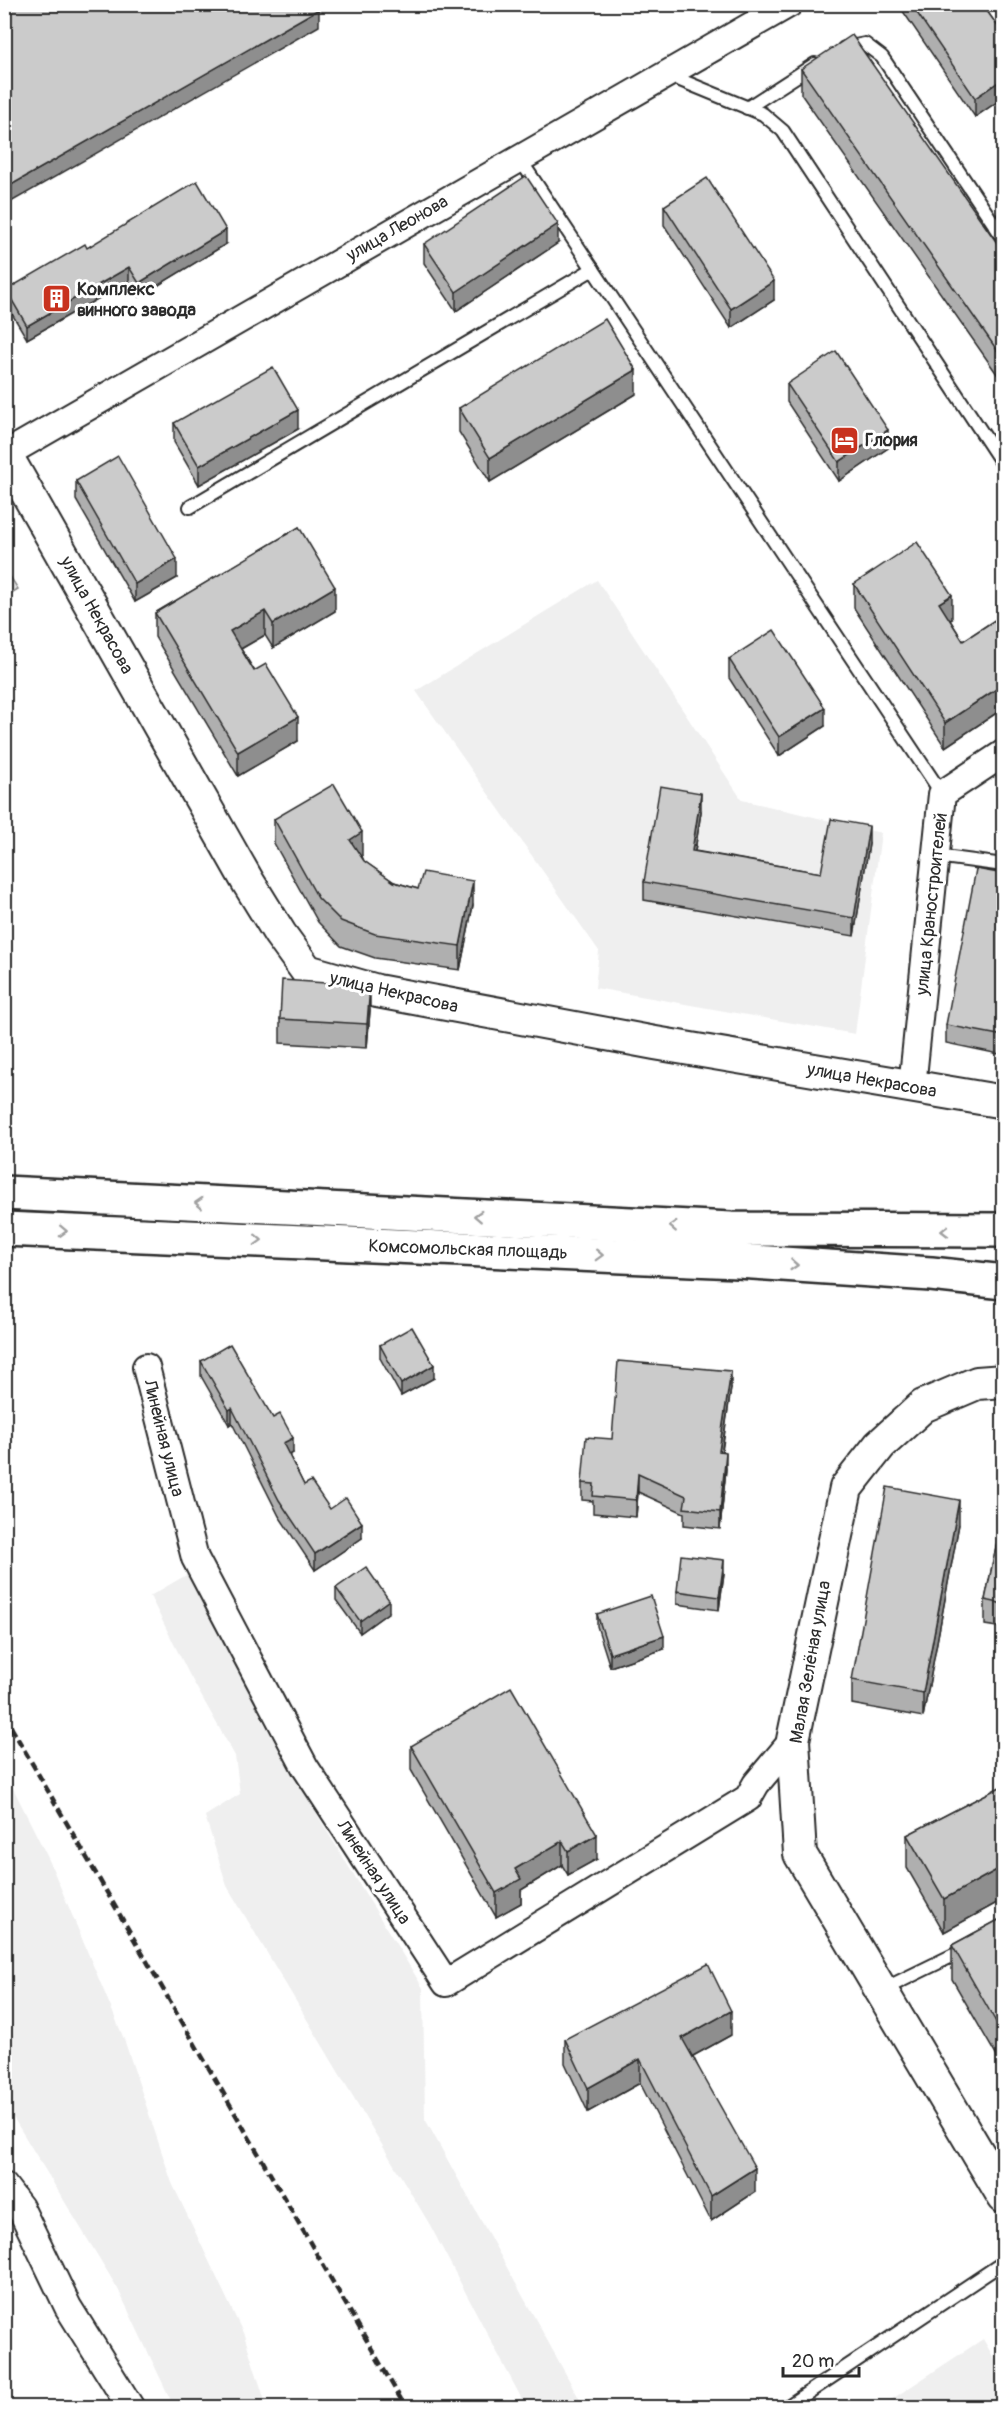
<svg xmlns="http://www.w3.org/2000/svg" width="1008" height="2412" font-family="Pangolin,sans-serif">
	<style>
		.built { fill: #efefef }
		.green { fill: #e0e0e0; stroke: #868686; stroke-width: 1.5 }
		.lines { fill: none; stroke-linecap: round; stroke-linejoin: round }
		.service-casing { stroke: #2b2b2b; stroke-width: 16 }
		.minor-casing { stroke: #2b2b2b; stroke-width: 30 }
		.tertiary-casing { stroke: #2b2b2b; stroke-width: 36 }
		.secondary-casing { stroke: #2b2b2b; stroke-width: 38 }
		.service { stroke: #fff; stroke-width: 12 }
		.minor { stroke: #fff; stroke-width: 26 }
		.tertiary { stroke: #fff; stroke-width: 32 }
		.secondary { stroke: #fff; stroke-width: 33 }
		.rail { stroke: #2b2b2b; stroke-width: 4.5; stroke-dasharray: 9 4.5; stroke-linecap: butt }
		.wall { fill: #afafaf; stroke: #2b2b2b; stroke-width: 1.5 }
		.shaded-wall { fill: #8e8e8e; stroke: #2b2b2b; stroke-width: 1.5 }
		.building { fill: #cbcbcb; stroke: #2b2b2b; stroke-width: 1.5 }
		.oneway { stroke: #a0a0a0 }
		.labels { text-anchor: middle; stroke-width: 6; stroke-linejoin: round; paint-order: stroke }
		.street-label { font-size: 18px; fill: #2b2b2b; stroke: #fff }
		.poi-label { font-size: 18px; font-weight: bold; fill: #2b2b2b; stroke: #fff; text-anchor: start }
	</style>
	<rect width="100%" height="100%" fill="#fff"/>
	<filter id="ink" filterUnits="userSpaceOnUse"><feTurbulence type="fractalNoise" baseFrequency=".0167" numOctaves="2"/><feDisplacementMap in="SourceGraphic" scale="12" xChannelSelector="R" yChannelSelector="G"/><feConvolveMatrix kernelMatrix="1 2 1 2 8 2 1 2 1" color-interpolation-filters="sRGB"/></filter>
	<g filter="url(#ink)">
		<g class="built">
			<polygon points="597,580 742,800 881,833 855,1034 595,988 599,951 416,691"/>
			<polygon points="188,1574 221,1634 264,1723 322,1823 423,1988 425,2119 584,2407 526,2407 430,2225 227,1886 205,1816 240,1794 235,1756 189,1674 150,1596"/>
			<polygon points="5,1772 49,1860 124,2039 172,2183 244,2335 267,2407 174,2407 118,2289 5,2104"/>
			<polygon points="983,2339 1003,2374 1003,2407 880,2407"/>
		</g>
		<polygon class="green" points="4,567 18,589 5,597 4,597"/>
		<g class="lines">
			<defs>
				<g id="service">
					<polyline points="990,4 1004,25"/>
					<polyline points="844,48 865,44 882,57 1004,239"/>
					<polyline points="668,75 763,114 783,131 1004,466"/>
					<polyline points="747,108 815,64"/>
					<polyline points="519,158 942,794"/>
					<polyline points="190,507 593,269"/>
					<polyline points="936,856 1004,865"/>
					<polyline points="882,1990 966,1949"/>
					<polyline points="785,2408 1004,2262"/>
				</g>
				<g id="minor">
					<polyline points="6,454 789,4"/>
					<polyline points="912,1087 942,794 1004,753"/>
					<polyline points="146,1367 195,1558 305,1767 446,1983 748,1798 756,1784 793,1740"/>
					<polyline points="4,2186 20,2207 68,2307 131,2408"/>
				</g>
				<g id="tertiary">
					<polyline points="4,452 248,882 280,934 307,971 377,991 655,1043 1004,1102"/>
					<polyline points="1004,1381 977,1383 923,1406 880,1445 846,1488 793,1740 800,1854 1004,2197"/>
				</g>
				<g id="secondary">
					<polyline points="4,1193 731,1229 1004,1230"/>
					<polyline points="4,1229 738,1261 931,1274 1004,1282"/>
				</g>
			</defs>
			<use href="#service" class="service-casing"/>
			<use href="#minor" class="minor-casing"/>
			<use href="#tertiary" class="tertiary-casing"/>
			<use href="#secondary" class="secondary-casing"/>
			<use href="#service" class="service"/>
			<use href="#minor" class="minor"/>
			<use href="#tertiary" class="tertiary"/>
			<use href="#secondary" class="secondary"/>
			<polyline class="rail" points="4,1715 406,2408"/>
		</g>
		<g class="wall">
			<polygon points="898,4 982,4 1004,35 1004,97 975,117"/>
			<polygon points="801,69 1004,253 1004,384 801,94"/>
			<polygon points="664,206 774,300 731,328 664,225"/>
			<polygon points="558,243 456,311 424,263 424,244"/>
			<polygon points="226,244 139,297 129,281 27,339 6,304 6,290 87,248"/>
			<polygon points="787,384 888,448 839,481 787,402"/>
			<polygon points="636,394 490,482 459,432 459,408"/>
			<polygon points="174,423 298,429 199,485 174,442"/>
			<polygon points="76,481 177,578 135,602 76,500"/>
			<polygon points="299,527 335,611 273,648 265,635 241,649 298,741 238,776 155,637 155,613"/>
			<polygon points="854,584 952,619 950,620 963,641 1001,616 1001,599 1004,597 1004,708 945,747 854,608"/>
			<polygon points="729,659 825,726 779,756 729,678"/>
			<polygon points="701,812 695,851 821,873 869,844 854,936 644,900 644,882"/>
			<polygon points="274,819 362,856 364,861 394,882 473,905 460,970 375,958 341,946 318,922 274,843"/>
			<polygon points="1004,874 1004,1055 946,1043 946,1025"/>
			<polygon points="370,1010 367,1048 280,1043 280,1019"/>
			<polygon points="380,1345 434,1378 401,1396 380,1358"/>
			<polygon points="201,1361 293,1453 289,1455 304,1485 362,1538 315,1570 279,1516 232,1423 229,1425 201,1376"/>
			<polygon points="731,1388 722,1452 726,1469 720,1529 684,1525 684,1513 638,1492 636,1517 593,1513 593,1501 582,1500 582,1483 612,1439"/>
			<polygon points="1004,1508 1004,1628 985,1625 985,1600"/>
			<polygon points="959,1524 923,1717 852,1704 852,1680"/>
			<polygon points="724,1573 719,1610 677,1604 677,1591"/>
			<polygon points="336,1588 389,1612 360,1633 336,1600"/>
			<polygon points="597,1614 664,1649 610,1667 597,1626"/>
			<polygon points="411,1746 597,1859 568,1875 562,1865 521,1890 521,1903 496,1917 411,1770"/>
			<polygon points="1004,1785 1004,1899 944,1932 907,1868 907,1835"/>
			<polygon points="1004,1917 1004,2069 952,1979 952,1945"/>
			<polygon points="731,2035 693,2056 755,2192 711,2221 640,2083 588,2112 565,2063 565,2039"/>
		</g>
		<g class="shaded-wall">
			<polygon points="319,9 319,26 4,206 4,189"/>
			<polygon points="1004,78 1004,97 975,117 975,98"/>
			<polygon points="558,224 558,243 456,311 456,292"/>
			<polygon points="226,230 226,244 139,297 139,283"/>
			<polygon points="129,267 129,281 27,339 27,326"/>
			<polygon points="774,281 774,300 731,328 731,309"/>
			<polygon points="636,370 636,394 490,482 490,458"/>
			<polygon points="298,410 298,429 199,485 199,466"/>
			<polygon points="888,430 888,448 839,481 839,462"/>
			<polygon points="177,559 177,578 135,602 135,584"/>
			<polygon points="335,587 335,611 273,648 273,624"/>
			<polygon points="952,595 952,619 939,627 939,603"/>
			<polygon points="265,611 265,635 230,655 230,631"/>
			<polygon points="1004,684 1004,708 945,747 945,723"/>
			<polygon points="825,708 825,726 779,756 779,737"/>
			<polygon points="298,717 298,741 238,776 238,752"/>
			<polygon points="701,793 701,812 692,869 692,851"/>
			<polygon points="869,826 869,844 854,936 854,918"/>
			<polygon points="362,832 362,856 350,864 350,840"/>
			<polygon points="473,881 473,905 460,970 460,946"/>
			<polygon points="370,986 370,1010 367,1048 367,1024"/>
			<polygon points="434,1365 434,1378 401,1396 401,1384"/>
			<polygon points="731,1371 731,1388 719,1469 719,1451"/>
			<polygon points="232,1408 232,1423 229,1425 229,1410"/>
			<polygon points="293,1438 293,1453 283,1459 283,1443"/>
			<polygon points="726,1452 726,1469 720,1529 720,1512"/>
			<polygon points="638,1474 638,1492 636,1517 636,1500"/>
			<polygon points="959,1500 959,1524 923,1717 923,1693"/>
			<polygon points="362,1523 362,1538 315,1570 315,1554"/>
			<polygon points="724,1560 724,1573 719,1610 719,1597"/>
			<polygon points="389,1600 389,1612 360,1633 360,1621"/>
			<polygon points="664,1636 664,1649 610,1667 610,1654"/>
			<polygon points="597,1835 597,1859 568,1875 568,1851"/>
			<polygon points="562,1841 562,1865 521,1890 521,1903 496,1917 496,1893 515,1869"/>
			<polygon points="1004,1866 1004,1899 944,1932 944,1899"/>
			<polygon points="731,2011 731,2035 682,2062 682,2038"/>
			<polygon points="640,2059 640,2083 588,2112 588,2088"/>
			<polygon points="755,2168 755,2192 711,2221 711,2196"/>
		</g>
		<g class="building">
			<polygon points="4,4 317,4 319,9 4,189"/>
			<polygon points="911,4 982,4 1004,35 1004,78 975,98"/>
			<polygon points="852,35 1004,253 1004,360 801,69"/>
			<polygon points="526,176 558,224 456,292 424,244"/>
			<polygon points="707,178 774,281 731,309 664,206"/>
			<polygon points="197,181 226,230 139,283 129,267 27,326 6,290 85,244 87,248"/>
			<polygon points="605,319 636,370 490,458 459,408"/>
			<polygon points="836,351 888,430 839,462 787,384"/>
			<polygon points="273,367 298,410 199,466 174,423"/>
			<polygon points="118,456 177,559 135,584 76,481"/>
			<polygon points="299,527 335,587 273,624 265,611 230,631 254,671 266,664 298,717 238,752 155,613"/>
			<polygon points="917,542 952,595 939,603 963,641 1004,614 1004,684 945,723 854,584"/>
			<polygon points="774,630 825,708 779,737 729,659"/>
			<polygon points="334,784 362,832 350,840 364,861 394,882 418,889 423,872 473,881 460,946 375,934 341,921 318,898 274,819"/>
			<polygon points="660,786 701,793 692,851 821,873 831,819 869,826 854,918 644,882"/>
			<polygon points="976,869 1004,874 1004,1036 946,1025"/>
			<polygon points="282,980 370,986 367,1024 280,1019"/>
			<polygon points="412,1327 434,1365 401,1384 380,1345"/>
			<polygon points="230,1344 273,1418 280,1414 293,1438 283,1443 304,1485 311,1481 330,1509 346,1498 362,1523 315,1554 279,1500 232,1408 229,1410 201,1361"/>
			<polygon points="618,1361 731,1371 719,1451 726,1452 720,1512 684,1508 686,1496 638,1474 636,1500 593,1496 594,1484 582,1483 586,1437 612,1439"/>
			<polygon points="887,1487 959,1500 923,1693 852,1680"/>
			<polygon points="1004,1508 1004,1604 985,1600"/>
			<polygon points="681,1555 724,1560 719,1597 677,1591"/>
			<polygon points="366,1567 389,1600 360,1621 336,1588"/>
			<polygon points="651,1596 664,1636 610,1654 597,1614"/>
			<polygon points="511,1687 597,1835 568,1851 562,1841 515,1869 521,1879 496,1893 411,1746"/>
			<polygon points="1004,1785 1004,1866 944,1899 907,1835"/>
			<polygon points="1004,1917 1004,2036 952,1945"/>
			<polygon points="708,1964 731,2011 682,2038 755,2168 711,2196 640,2059 588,2088 565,2039"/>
		</g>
		<defs><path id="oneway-chevron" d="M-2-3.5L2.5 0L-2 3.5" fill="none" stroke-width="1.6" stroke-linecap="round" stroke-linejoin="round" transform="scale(1.5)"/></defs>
		<g class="oneway">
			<use href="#oneway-chevron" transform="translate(199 1203) rotate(-177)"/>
			<use href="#oneway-chevron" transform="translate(478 1216) rotate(-177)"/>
			<use href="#oneway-chevron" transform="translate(673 1226) rotate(-177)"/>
			<use href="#oneway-chevron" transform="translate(63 1231) rotate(2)"/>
			<use href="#oneway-chevron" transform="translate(945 1231) rotate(179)"/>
			<use href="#oneway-chevron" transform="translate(258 1240) rotate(2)"/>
			<use href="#oneway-chevron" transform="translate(599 1255) rotate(2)"/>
			<use href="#oneway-chevron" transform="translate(794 1265) rotate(4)"/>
		</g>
	</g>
	<defs>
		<symbol id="building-square" viewBox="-11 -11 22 22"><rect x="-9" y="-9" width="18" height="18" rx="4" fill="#c8321e" stroke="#fff"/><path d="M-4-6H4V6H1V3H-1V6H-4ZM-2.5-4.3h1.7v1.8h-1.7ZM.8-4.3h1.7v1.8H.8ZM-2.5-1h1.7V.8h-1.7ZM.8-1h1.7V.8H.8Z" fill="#fff"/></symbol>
		<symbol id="hotel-square" viewBox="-11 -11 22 22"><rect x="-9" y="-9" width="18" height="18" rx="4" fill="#c8321e" stroke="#fff"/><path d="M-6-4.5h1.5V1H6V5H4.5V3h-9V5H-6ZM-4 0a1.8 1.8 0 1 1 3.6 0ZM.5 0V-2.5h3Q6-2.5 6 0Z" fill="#fff"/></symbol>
	</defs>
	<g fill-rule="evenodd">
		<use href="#building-square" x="40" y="282" width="33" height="33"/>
		<use href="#hotel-square" x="828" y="424" width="33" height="33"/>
	</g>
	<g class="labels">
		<g class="street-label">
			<text transform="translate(397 228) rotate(-30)" y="6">улица Леонова</text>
			<text transform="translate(97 615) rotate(61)" y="6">улица Некрасова</text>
			<text transform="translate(931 904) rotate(-84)" y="6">улица Краностроителей</text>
			<text transform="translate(394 992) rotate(13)" y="6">улица Некрасова</text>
			<text transform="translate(872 1080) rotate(10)" y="6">улица Некрасова</text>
			<text transform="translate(468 1249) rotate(2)" y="6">Комсомольская площадь</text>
			<text transform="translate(164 1438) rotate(76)" y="6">Линейная улица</text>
			<text transform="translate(810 1662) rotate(-80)" y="6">Малая Зелёная улица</text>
			<text transform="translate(374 1872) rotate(57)" y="6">Линейная улица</text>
		</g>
		<g class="poi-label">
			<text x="77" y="295">Комплекс<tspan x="77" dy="21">винного завода</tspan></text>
			<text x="865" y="446">Глория</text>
		</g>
	</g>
	<rect width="1008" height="2412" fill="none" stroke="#fff" stroke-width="24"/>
	<rect x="12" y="12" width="984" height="2388" fill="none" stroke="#2b2b2b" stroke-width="2" filter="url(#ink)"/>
	<path d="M783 2367v9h76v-9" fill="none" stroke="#2b2b2b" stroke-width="3"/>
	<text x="792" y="2367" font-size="18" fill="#2b2b2b" stroke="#ffffff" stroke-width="4.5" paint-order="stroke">20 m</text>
</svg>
